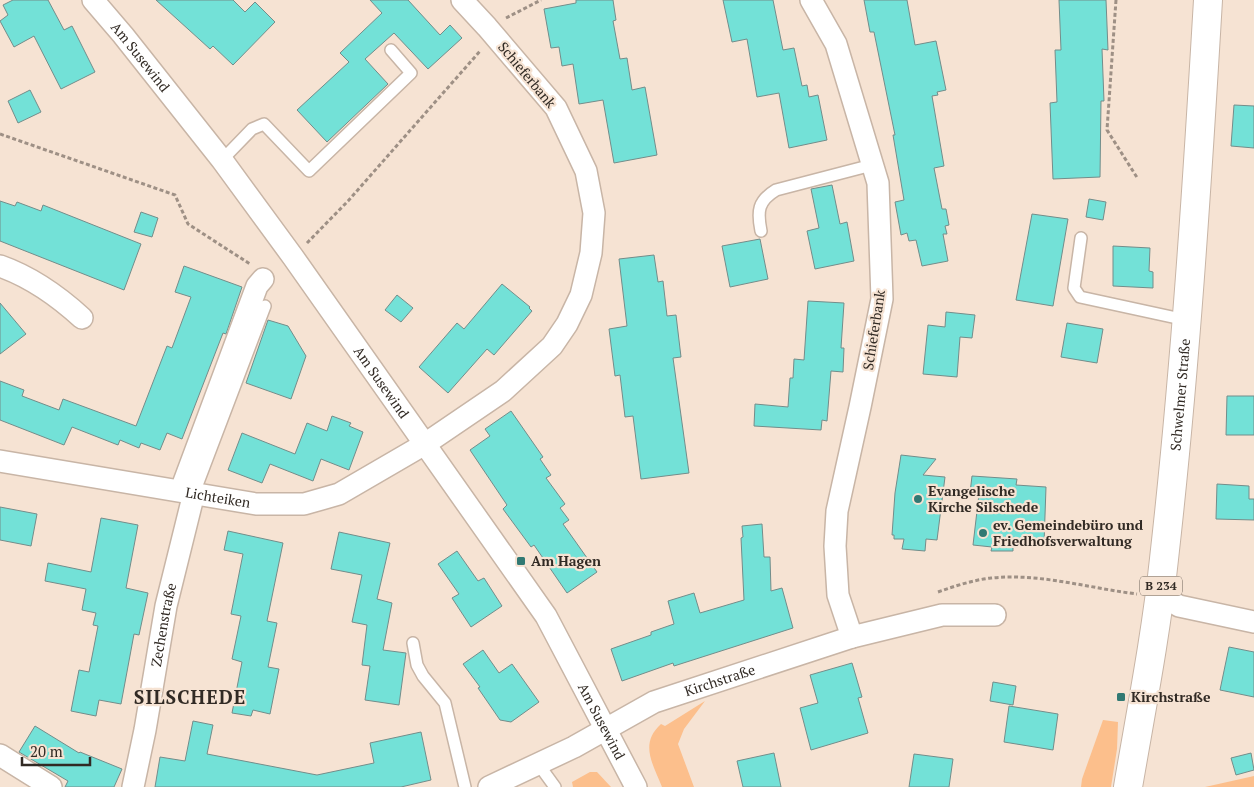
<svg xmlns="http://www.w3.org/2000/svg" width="1254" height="787" font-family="'PT Serif',serif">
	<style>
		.green { fill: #fcbf8c }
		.building { fill: #73e1d7; stroke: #738d8a }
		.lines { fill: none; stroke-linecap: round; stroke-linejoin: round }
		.service-casing { stroke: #c8b5a6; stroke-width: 14 }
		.minor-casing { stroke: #c8b5a6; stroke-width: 24 }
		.primary-casing { stroke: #c8b5a6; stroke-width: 30 }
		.path { stroke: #9e9085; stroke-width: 3; stroke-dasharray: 4 2.5; stroke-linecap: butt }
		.service { stroke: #fff; stroke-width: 11 }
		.minor { stroke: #fff; stroke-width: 21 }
		.primary { stroke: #fff; stroke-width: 28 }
		.poi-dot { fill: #317973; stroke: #f6e3d3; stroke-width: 2 }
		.labels { text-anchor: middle; stroke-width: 4.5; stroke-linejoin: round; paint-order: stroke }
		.shield { fill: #f6e3d3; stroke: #6c6258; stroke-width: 1 }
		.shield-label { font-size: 12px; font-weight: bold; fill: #312a24 }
		.street-label { font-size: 14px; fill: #312a24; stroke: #f6e3d3 }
		.poi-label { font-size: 14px; font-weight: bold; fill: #312a24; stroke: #f6e3d3; text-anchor: start }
		.district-label { font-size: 19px; font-weight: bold; letter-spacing: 1px; fill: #312a24; stroke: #f6e3d3 }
	</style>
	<rect width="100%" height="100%" fill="#f6e3d3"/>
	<g class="green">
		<path d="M705,701L684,729L678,744L694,787H662C653,764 639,744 661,724L665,726Z"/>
		<polygon points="1103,720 1118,722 1117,749 1111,787 1081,787 1082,779"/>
		<polygon points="590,772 597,772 611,787 573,787 572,782"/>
		<polygon points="1254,776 1254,787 1205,787"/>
	</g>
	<g class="building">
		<polygon points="13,0 48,0 64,30 72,26 95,72 61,89 34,36 14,47 0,21 8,15 3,5"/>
		<polygon points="156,0 233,0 245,12 255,2 275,22 233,65 213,46 210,49"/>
		<polygon points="370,0 408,0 440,35 450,25 462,38 428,69 394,33 365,59 388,84 327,142 297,110 349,62 340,53 382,13"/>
		<polygon points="576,0 613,0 616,20 613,21 620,59 627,58 632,90 645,87 657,155 614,163 603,100 579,104 573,64 562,66 559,47 551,48 544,9 576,3"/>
		<polygon points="723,0 773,0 783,50 794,48 802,86 807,85 809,97 818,95 827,140 789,148 779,93 757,97 747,39 732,42"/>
		<polygon points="864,0 907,0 915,45 936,41 946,90 937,92 938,95 932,96 944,166 934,168 942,209 946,209 949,225 945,226 947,234 943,234 948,261 922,266 916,240 909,241 907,233 901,235 895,202 904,200 893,135 895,135 874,32 870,32"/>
		<polygon points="1059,0 1106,0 1108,50 1102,49 1104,101 1101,101 1100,177 1053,179 1050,103 1057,102 1055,50 1061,50"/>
		<polygon points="30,90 41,112 18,123 8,101"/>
		<polygon points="1234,105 1254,106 1254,148 1231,146"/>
		<polygon points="832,185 840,224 847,222 854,261 815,269 807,231 819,228 811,189"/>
		<polygon points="1089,199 1106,202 1103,220 1086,217"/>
		<polygon points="0,201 15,206 17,202 41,211 43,205 141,244 124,290 0,241"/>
		<polygon points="141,212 158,218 152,237 134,232"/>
		<polygon points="1032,214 1068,219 1053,306 1016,300"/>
		<polygon points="760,239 768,279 730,287 722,246"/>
		<polygon points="1113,246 1150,248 1149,271 1153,272 1153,288 1113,286"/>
		<polygon points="654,255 658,282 663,281 667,316 676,315 681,357 673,358 689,473 641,479 633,416 625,417 620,375 615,376 609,329 627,326 619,259"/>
		<polygon points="184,266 242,287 226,334 223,333 182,439 167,433 160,450 141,443 139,448 120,440 118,445 72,427 64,445 0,420 0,381 24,390 22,396 59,410 63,399 136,426 167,346 172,348 191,297 175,292"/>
		<polygon points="502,284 530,307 529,308 532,311 494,355 487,349 448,393 419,367 457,323 464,329"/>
		<polygon points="397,295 413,308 401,322 385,310"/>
		<polygon points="808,301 844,303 841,348 844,348 843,372 831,371 827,421 822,420 821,430 754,426 755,404 788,407 790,378 793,378 794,359 804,360"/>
		<polygon points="0,303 26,334 0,354"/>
		<polygon points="946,312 975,315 972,338 960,337 957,377 923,374 928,325 945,327"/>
		<polygon points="268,320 288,326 306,356 291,399 246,383"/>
		<polygon points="1067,323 1103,329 1097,363 1061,357"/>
		<polygon points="1227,396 1254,396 1254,435 1226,435"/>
		<polygon points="511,411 543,457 540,459 551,475 546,478 565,504 560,508 569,520 563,524 597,572 567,593 534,545 531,547 503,509 507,505 470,450 490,436 485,429"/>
		<polygon points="332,416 351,423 349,426 363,432 349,470 321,459 313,481 270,464 262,483 228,470 242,433 295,454 307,423 327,431"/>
		<polygon points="901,455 936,459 923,475 945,477 937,540 926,539 925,551 902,549 904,539 894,539 894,535 892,535 895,493"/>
		<polygon points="972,476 1017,479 1016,485 1046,487 1044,544 1013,541 1013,551 991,551 992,547 973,545 979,494 970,493"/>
		<polygon points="1217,484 1249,486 1249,499 1254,499 1254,520 1216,519"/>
		<polygon points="0,507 37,514 31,546 0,540"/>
		<polygon points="101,518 138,525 126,588 148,593 139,635 134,634 121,704 99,700 96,716 71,711 79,670 89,672 98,626 93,625 96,613 82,610 86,589 45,581 48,563 91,572"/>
		<polygon points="762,524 764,557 770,557 771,591 782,588 793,628 674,666 673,663 622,681 611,649 651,635 651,632 674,624 668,601 694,593 700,613 744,600 741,538 743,537 742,526"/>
		<polygon points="228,531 283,543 267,621 277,623 268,667 279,669 270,714 253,710 251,716 232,713 242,662 232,659 241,616 231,614 243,554 224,550"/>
		<polygon points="339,532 390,543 377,599 392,603 383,650 406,653 399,705 365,700 370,666 362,665 367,625 352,622 362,575 331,569"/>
		<polygon points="457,551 478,581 484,578 502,606 471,627 452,598 459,594 438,564"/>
		<polygon points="1229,647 1254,652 1254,697 1220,690"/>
		<polygon points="483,650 499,673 512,664 539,702 511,722 500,720 478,688 480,687 463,664"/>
		<polygon points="852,663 862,697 858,698 868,733 811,750 800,708 818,703 810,675"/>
		<polygon points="993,682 1016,686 1013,705 990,701"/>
		<polygon points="1009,706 1058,714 1053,750 1004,742"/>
		<polygon points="193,721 213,725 207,754 317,775 374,763 370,743 421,732 431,780 401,787 155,787 160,757 185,761"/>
		<polygon points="35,726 79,753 80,752 122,769 114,787 65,787 68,781 19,752"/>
		<polygon points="774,753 781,787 743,787 737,761"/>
		<polygon points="1251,753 1254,770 1236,775 1231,758"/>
		<polygon points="914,754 953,759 949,787 909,787"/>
	</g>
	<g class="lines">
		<defs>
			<g id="service">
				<polyline points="222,160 252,129 264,124 309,171 411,73 391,50"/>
				<path d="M761,231C757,211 758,201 776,190L872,165"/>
				<polyline points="1081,238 1074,288 1080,297 1186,320"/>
				<polyline points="194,493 265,306"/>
				<polyline points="413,643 417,665 423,676 445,703 465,787"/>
				<polyline points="539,765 555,787"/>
			</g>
			<g id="minor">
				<path id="s1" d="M93,0L123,35L222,160L293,257L546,616L636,787"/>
				<polyline points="811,0 836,44 878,183 882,299 860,407 837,511 835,546 838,595 852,637"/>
				<path d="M0,266C31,277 58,296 82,318"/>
				<path id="s2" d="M0,461L256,504H304L339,494L425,444L503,391L552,346L567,324L581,295L591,253L594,213L586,171L556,108L487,27L462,0"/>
				<polyline points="181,490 257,286 263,279"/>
				<polyline points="1160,595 1179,606 1254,622"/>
				<polyline points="0,755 51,787"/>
				<path id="s3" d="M133,787L145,730L166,606L194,493"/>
				<path id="s4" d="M489,787L574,747L654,702L852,637L942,615H995"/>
			</g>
			<g id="primary">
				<path id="s5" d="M1128,787C1141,711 1156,635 1164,559C1185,373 1197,187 1208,0"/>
			</g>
		</defs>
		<use href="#service" class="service-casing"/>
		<use href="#minor" class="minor-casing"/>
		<use href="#primary" class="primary-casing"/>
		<g class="path">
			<polyline points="1116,0 1107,130 1138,179"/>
			<polyline points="506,18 541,0"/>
			<polyline points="0,134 175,195 188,224 250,264"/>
			<polyline points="307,243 348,201 481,50"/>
			<path d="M938,592C955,586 973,580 991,578C1040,573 1088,588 1137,594"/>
		</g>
		<use href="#service" class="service"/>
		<use href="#minor" class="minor"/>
		<use href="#primary" class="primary"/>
	</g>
	<g class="poi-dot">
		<circle cx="918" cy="499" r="5"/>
		<circle cx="983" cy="533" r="5"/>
		<rect x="516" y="556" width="10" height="10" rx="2.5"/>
		<rect x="1116" y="692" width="10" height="10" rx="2.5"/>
	</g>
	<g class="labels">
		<rect class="shield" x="1140" y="576.5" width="42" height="19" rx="4"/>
		<g class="shield-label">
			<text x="1161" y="590">B 234</text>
		</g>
		<g class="street-label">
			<text dy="5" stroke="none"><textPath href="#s1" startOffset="74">Am Susewind</textPath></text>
			<text transform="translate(527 75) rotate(50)" y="5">Schieferbank</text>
			<text transform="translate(874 330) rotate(-81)" y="5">Schieferbank</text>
			<text dy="5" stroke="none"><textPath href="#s1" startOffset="479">Am Susewind</textPath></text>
			<text dy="5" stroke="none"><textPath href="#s5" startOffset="396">Schwelmer Straße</textPath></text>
			<text dy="5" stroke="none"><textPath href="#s2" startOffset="221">Lichteiken</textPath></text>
			<text dy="5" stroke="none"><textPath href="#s3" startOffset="165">Zechenstraße</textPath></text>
			<text dy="5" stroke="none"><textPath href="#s4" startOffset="255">Kirchstraße</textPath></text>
			<text dy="5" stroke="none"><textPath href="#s1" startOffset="884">Am Susewind</textPath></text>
		</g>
		<g class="poi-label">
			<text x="928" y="496">Evangelische<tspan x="928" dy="16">Kirche Silschede</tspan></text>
			<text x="993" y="530">ev. Gemeindebüro und<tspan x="993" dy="16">Friedhofsverwaltung</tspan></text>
			<text x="531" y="566">Am Hagen</text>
			<text x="1131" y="702">Kirchstraße</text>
		</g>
		<g class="district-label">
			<text x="190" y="704">SILSCHEDE</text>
		</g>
	</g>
	<path d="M22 757v8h68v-8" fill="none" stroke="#312a24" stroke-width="2.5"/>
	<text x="30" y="757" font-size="15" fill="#312a24" stroke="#f6e3d3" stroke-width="4" paint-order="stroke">20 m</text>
</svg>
